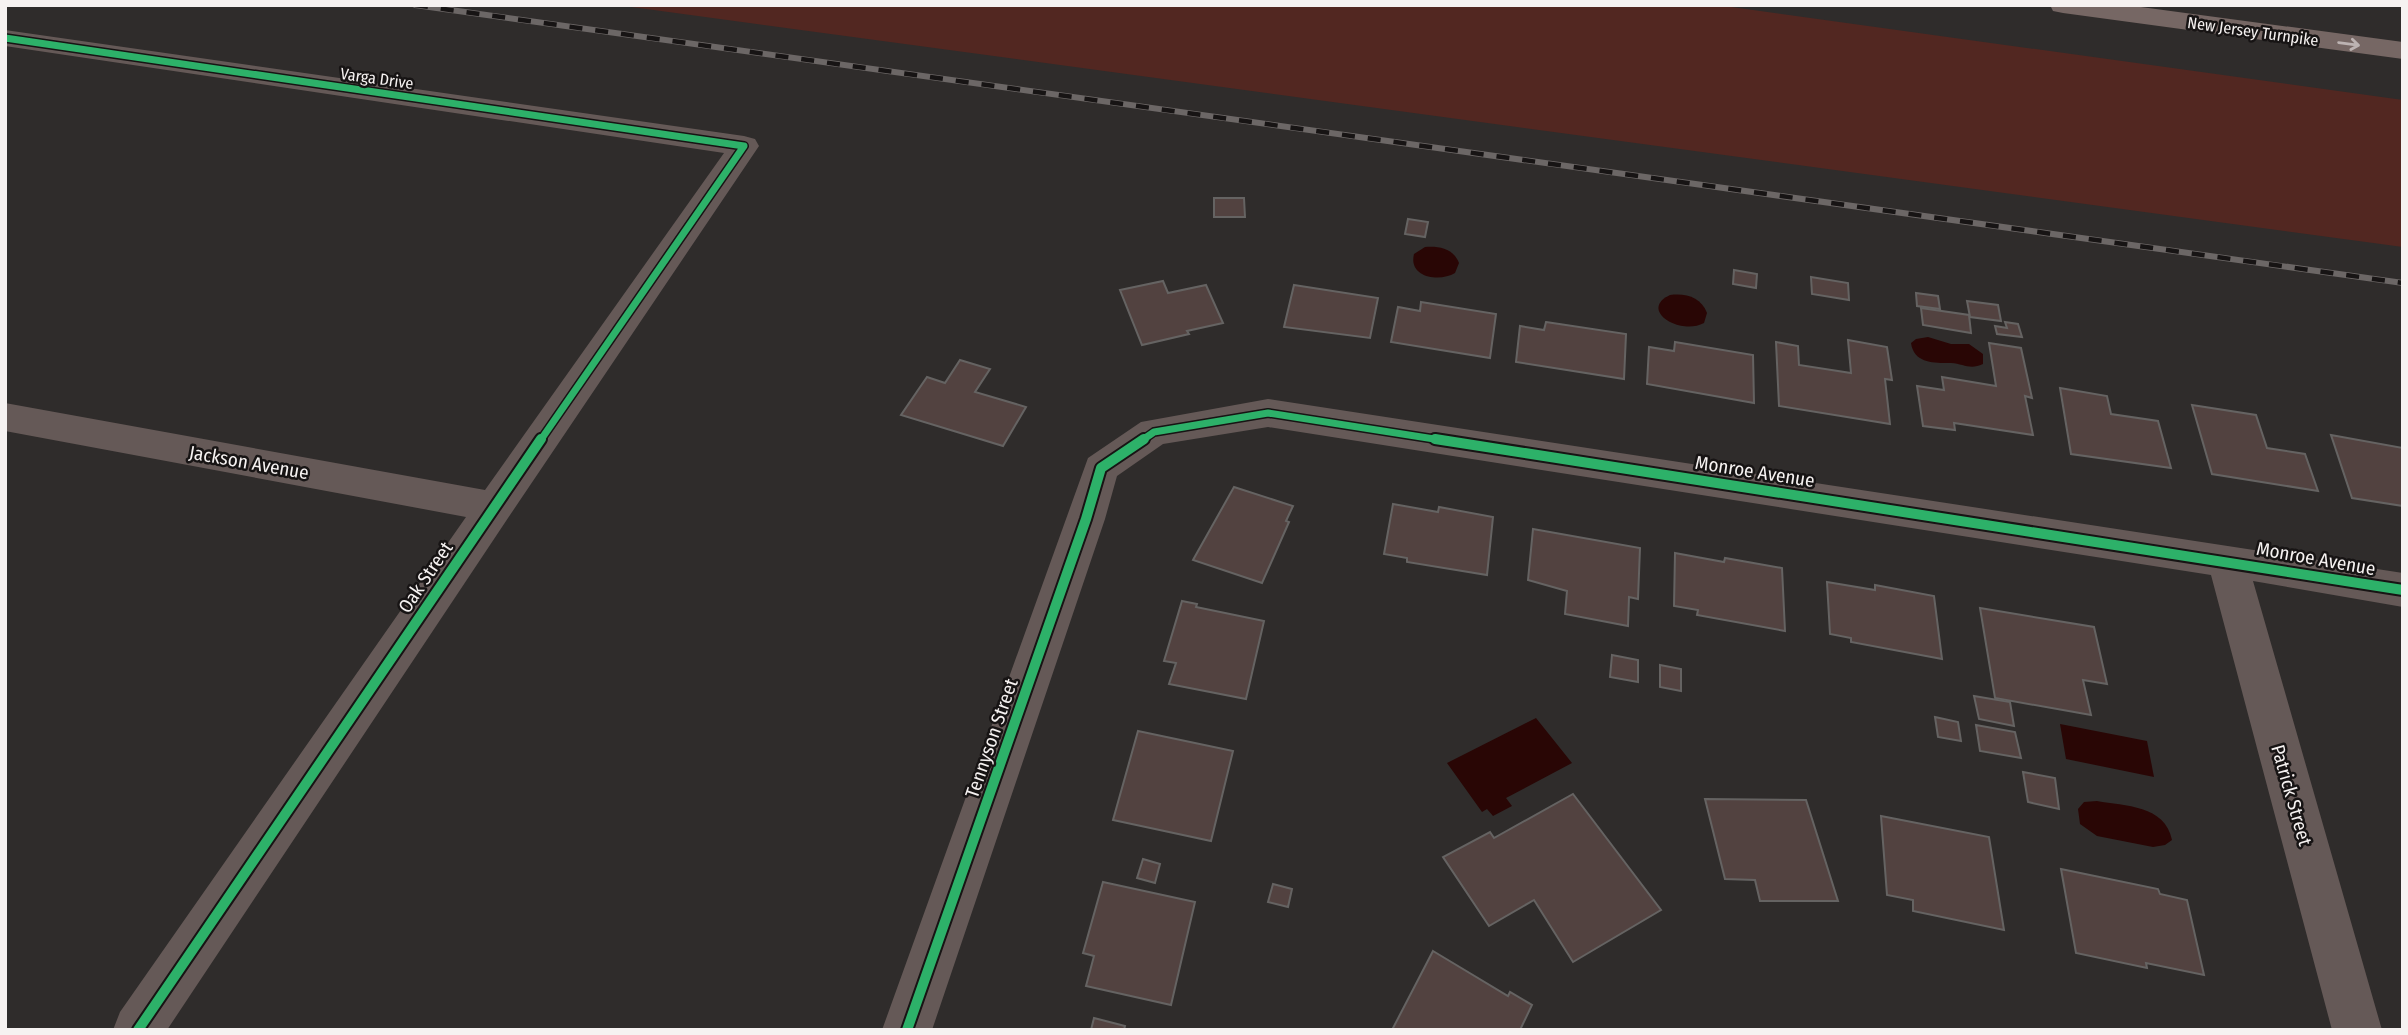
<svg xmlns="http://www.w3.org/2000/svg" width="2408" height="1035" font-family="'Fira Sans Condensed',sans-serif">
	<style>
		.green { fill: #522721 }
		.water { fill: #290605 }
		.building { fill: #524240; stroke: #656362; stroke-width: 2 }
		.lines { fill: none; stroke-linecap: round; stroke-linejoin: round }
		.street { fill: #655957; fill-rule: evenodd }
		.highway { fill: #766764; fill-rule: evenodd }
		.rail-casing { stroke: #6c6766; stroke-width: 6 }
		.rail { stroke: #171414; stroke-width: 4.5; stroke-dasharray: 13; stroke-linecap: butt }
		.cycleway-far1-casing { stroke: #171414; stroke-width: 10 }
		.cycleway-casing { stroke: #171414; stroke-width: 14 }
		.cycleway-far1 { stroke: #2db169; stroke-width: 7 }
		.cycleway { stroke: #2db169; stroke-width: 10 }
		.oneway { stroke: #bcb3b2 }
		.labels { text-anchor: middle; stroke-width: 5; stroke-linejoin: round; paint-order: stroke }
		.far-street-label { font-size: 16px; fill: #f6f2f1; stroke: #171414 }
		.street-label { font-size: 19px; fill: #f6f2f1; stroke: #171414 }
	</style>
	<rect width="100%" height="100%" fill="#2f2c2b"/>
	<polygon class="green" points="617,5 1717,5 2403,100 2403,247"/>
	<g class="water">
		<path d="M1425,247C1439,246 1453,248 1459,263L1455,273C1440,282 1408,278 1414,254Z"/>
		<path d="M1670,295C1686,293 1701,297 1707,313L1704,323C1680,336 1638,310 1670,295Z"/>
		<path d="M1928,337L1951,344H1969L1983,354V364C1970,370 1964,364 1951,363C1935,363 1914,364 1911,343L1916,339Z"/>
		<polygon points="1536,718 1572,763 1506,798 1512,806 1493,816 1487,809 1482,812 1447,763"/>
		<polygon points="2060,724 2147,741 2154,777 2066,759"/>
		<path d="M2097,801C2125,806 2165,805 2172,840L2165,845L2153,847L2097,836L2080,824L2078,809L2084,802Z"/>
	</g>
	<g class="building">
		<polygon points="1214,198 1244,198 1245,217 1214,217"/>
		<polygon points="1408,219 1428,222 1425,237 1405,234"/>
		<polygon points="1734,270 1757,274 1756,288 1733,284"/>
		<polygon points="1811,277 1848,283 1849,300 1812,294"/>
		<polygon points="1163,281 1168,293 1206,285 1223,323 1187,331 1189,334 1142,345 1120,290"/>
		<polygon points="1294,285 1378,298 1370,338 1284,327"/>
		<polygon points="1916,293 1938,296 1940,309 1917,306"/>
		<polygon points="1967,301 1998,305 2001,321 1970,317"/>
		<polygon points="1421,302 1496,314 1490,358 1391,342 1398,307 1420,311"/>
		<polygon points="1921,308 1969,315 1971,333 1923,325"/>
		<polygon points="1546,322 1626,334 1624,379 1516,362 1520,326 1544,330"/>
		<polygon points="2005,322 2018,324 2022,337 1997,334 1995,326 2007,328"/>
		<polygon points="1848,340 1887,347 1892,380 1885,379 1890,424 1779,406 1776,342 1798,346 1799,365 1851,373"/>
		<polygon points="1675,342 1753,355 1754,403 1647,384 1649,347 1674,351"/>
		<polygon points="1989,343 2021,348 2032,398 2025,396 2033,435 1954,423 1955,430 1923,426 1917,386 1944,390 1942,377 1996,386"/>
		<polygon points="960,360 990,369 975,392 1026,407 1003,446 901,415 927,377 945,383"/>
		<polygon points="2060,388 2107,396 2111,414 2158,421 2171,468 2071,454"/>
		<polygon points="2192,405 2256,415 2267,448 2305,454 2318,491 2212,474"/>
		<polygon points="2331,435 2403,448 2403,506 2352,498"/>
		<polygon points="1234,487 1293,506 1286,521 1289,522 1262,583 1193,560"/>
		<polygon points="1393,504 1438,512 1439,507 1493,517 1487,575 1407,562 1407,558 1384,554"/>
		<polygon points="1533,529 1640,548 1638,599 1629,597 1628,626 1565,614 1567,591 1528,580"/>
		<polygon points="1675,553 1724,562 1725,558 1782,568 1785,631 1697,615 1698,610 1674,606"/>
		<polygon points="1827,582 1875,590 1875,585 1934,596 1942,659 1851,642 1851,638 1830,634"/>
		<polygon points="1182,601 1197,604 1196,607 1264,621 1246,699 1169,684 1176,663 1164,661"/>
		<polygon points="1980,608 2094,627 2107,684 2083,680 2091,715 1995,698"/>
		<polygon points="1612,655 1638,660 1638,682 1610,677"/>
		<polygon points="1660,665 1681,669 1681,691 1660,687"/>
		<polygon points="1974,696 2010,702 2014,726 1979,719"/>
		<polygon points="1935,717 1958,722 1961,741 1938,737"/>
		<polygon points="1976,725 2015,732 2021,758 1980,751"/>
		<polygon points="1138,731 1233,751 1211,841 1113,820"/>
		<polygon points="2023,772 2055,778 2059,809 2028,802"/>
		<polygon points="1573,794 1661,910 1573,962 1534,900 1489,926 1443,857 1490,832 1494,838"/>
		<polygon points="1705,799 1806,800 1838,901 1760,901 1755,880 1725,879"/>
		<polygon points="1881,816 1989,837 2004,930 1913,911 1913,900 1887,895"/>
		<polygon points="1143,859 1160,864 1155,883 1137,878"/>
		<polygon points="2061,869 2158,889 2160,894 2187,900 2204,975 2146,963 2147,968 2076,953"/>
		<polygon points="1103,882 1195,902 1171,1005 1086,986 1094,956 1083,953"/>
		<polygon points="1273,884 1292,889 1288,907 1268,902"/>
		<polygon points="1433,951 1508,996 1510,992 1532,1005 1520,1030 1392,1030"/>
		<polygon points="1094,1018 1125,1026 1124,1030 1091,1030"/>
	</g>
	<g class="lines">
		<g class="street">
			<polygon points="5,30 744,136 755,139 759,146 508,518 167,1030 113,1030 120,1012 466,517 5,431 5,403 485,490 724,153 5,46"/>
			<polygon points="1268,399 2403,573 2403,607 2253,581 2382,1030 2332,1030 2211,575 1268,427 1163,444 1117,476 1105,519 932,1030 882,1030 1088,458 1141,422"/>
		</g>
		<polygon class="highway" points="2050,5 2126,5 2403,42 2403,59 2063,13 2053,11"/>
		<defs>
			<polyline id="rail" points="415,5 2403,283"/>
		</defs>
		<use href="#rail" class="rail-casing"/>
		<use href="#rail" class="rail"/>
		<defs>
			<g id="cycleway-far1">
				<polyline points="5,38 744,146 540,441"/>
				<polyline points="1141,441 1154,432 1268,413 1447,441"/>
			</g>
			<g id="cycleway">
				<polyline points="1435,439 2403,590"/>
				<polyline points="138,1030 541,439"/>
				<polyline points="907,1030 1086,519 1101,468 1144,439"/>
			</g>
		</defs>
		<use href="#cycleway-far1" class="cycleway-far1-casing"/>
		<use href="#cycleway" class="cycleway-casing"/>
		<use href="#cycleway-far1" class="cycleway-far1"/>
		<use href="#cycleway" class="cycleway"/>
	</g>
	<defs><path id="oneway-shaft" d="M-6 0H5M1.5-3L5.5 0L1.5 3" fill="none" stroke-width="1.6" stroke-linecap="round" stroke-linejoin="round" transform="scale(1.75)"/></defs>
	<use class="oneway" href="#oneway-shaft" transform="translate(2349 44) rotate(8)"/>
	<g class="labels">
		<g class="far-street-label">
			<text transform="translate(2253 31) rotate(8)" y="6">New Jersey Turnpike</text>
			<text transform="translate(377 78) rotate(8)" y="6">Varga Drive</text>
		</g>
		<g class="street-label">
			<text transform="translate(249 462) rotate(10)" y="7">Jackson Avenue</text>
			<text transform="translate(1755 471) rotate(9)" y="7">Monroe Avenue</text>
			<text transform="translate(2316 558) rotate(10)" y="7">Monroe Avenue</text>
			<text transform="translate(425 577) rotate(-56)" y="7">Oak Street</text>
			<text transform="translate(991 738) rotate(-71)" y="7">Tennyson Street</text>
			<text transform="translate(2292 795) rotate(74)" y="7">Patrick Street</text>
		</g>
	</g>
	<rect width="2408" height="1035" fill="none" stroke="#f6f2f1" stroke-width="14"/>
</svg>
